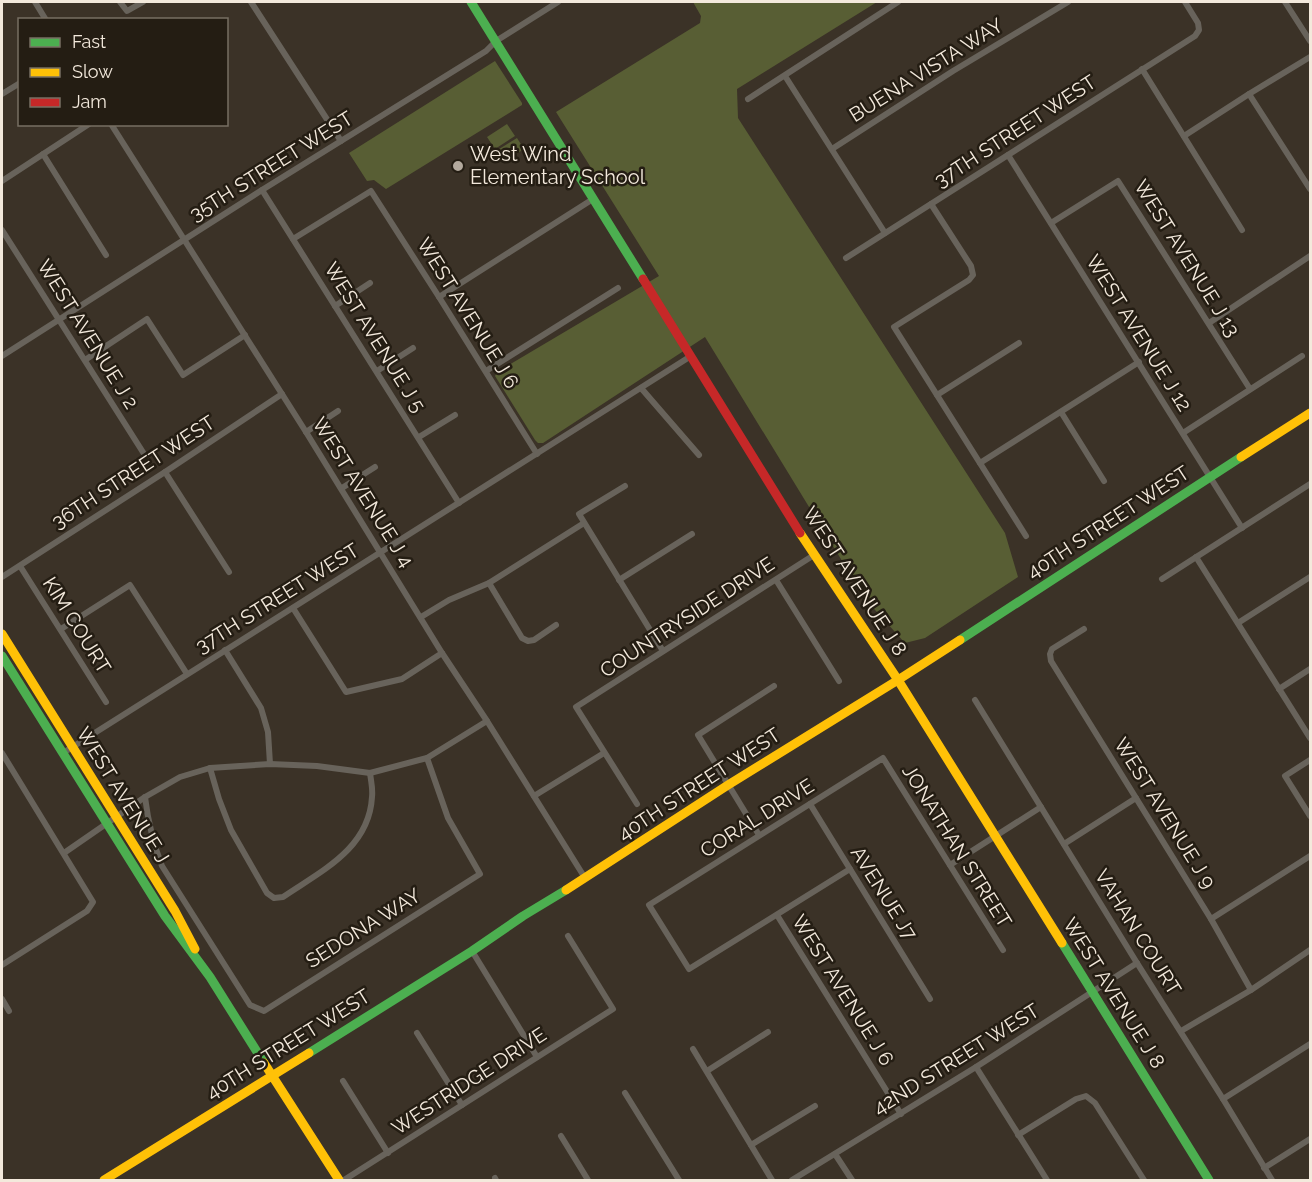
<svg xmlns="http://www.w3.org/2000/svg" width="1312" height="1182" font-family="Raleway,sans-serif">
	<style>
		.green { fill: #585e34 }
		.lines { fill: none; stroke-linecap: round; stroke-linejoin: round }
		.street { stroke: #68635b; stroke-width: 6 }
		.fast { stroke: #4caf50; stroke-width: 9 }
		.slow { stroke: #ffc107; stroke-width: 9 }
		.jam { stroke: #c62828; stroke-width: 9 }
		.poi-dot { fill: #b3a99d; stroke: #241d13; stroke-width: 2 }
		.labels { text-anchor: middle; stroke-width: 5; stroke-linejoin: round; paint-order: stroke }
		.street-label { font-size: 20px; fill: #f3e9dc; stroke: #241d13 }
		.poi-label { font-size: 20px; fill: #f3e9dc; stroke: #241d13; text-anchor: start }
	</style>
	<rect width="100%" height="100%" fill="#3b3227"/>
	<g class="green">
		<polygon points="693,2 877,2 737,89 738,118 1005,533 1018,577 925,638 905,643 866,600 705,337 543,443 538,443 535,440 495,376 497,372 659,276 556,112 700,23 701,16"/>
		<polygon points="495,61 522,103 522,105 386,189 374,180 367,181 349,153"/>
		<polygon points="507,124 515,136 495,149 487,137"/>
		<polygon points="517,138 524,149 504,162 496,151"/>
	</g>
	<g class="lines">
		<g class="street">
			<polyline points="35,2 46,20"/>
			<polyline points="120,2 127,11 143,2"/>
			<polyline points="251,2 341,141"/>
			<polyline points="1285,2 1310,41"/>
			<polyline points="1142,69 1242,230"/>
			<polyline points="785,76 885,233"/>
			<polyline points="2,94 20,83"/>
			<polyline points="1249,94 1310,189"/>
			<polyline points="748,99 898,2"/>
			<polyline points="111,124 306,432 442,653 487,721 585,878"/>
			<polyline points="1184,136 1249,94 1310,57"/>
			<polyline points="832,149 953,71 1068,2"/>
			<polyline points="43,154 106,255"/>
			<polyline points="1008,155 1242,528"/>
			<polyline points="2,181 89,124"/>
			<polyline points="262,190 459,503"/>
			<polyline points="931,204 971,266 973,275 969,280 894,327 1026,536"/>
			<polyline points="1051,223 1118,181 1250,389"/>
			<polyline points="2,230 146,457"/>
			<polyline points="293,239 371,191 439,297 537,454"/>
			<polyline points="846,258 1195,36 1199,30 1198,23 1185,2"/>
			<polyline points="439,297 593,199"/>
			<polyline points="335,306 370,283"/>
			<polyline points="1209,323 1310,256"/>
			<polyline points="2,356 262,190 486,51 496,41 558,2"/>
			<polyline points="85,360 147,319 183,375 245,335"/>
			<polyline points="377,371 413,348"/>
			<polyline points="486,371 618,288"/>
			<polyline points="641,388 699,455"/>
			<polyline points="937,395 1019,343"/>
			<polyline points="1061,412 1104,481"/>
			<polyline points="306,432 338,411"/>
			<polyline points="1183,433 1302,356"/>
			<polyline points="419,437 455,415"/>
			<polyline points="980,463 1139,362"/>
			<polyline points="165,472 229,572"/>
			<polyline points="625,486 579,514 663,651"/>
			<polyline points="342,488 375,467"/>
			<polyline points="1196,557 1310,738"/>
			<polyline points="20,566 106,702"/>
			<polyline points="2,577 165,472 282,394"/>
			<polyline points="1162,579 1310,484"/>
			<polyline points="619,580 692,534"/>
			<polyline points="776,580 839,681"/>
			<polyline points="489,583 522,638 528,641 534,640 556,625"/>
			<polyline points="293,608 346,692 402,679 442,653"/>
			<polyline points="421,617 449,600 489,583 584,523"/>
			<polyline points="1238,623 1310,577"/>
			<polyline points="61,629 130,585 187,674"/>
			<polyline points="1084,629 1052,649 1050,654 1051,661 1211,919 1251,990"/>
			<polyline points="225,650 261,708 268,732 270,764"/>
			<polyline points="1279,689 1310,669"/>
			<polyline points="975,700 1137,963 1223,1099 1272,1180"/>
			<polyline points="2,753 93,902 87,911 2,965"/>
			<polyline points="63,753 691,356"/>
			<polyline points="1310,760 1285,776 1310,816"/>
			<path d="M210,768L219,799L231,830L267,893L274,898L283,897C321,871 369,849 372,797C373,789 371,781 370,773"/>
			<polyline points="534,796 604,753"/>
			<path d="M145,797C148,821 153,843 162,866L250,1005L264,1011L480,874L448,818L427,758"/>
			<polyline points="637,804 576,707 814,555"/>
			<polyline points="810,804 930,999"/>
			<polyline points="759,835 698,735 774,686"/>
			<polyline points="1064,844 1136,798"/>
			<polyline points="64,853 145,797 180,777 210,768 270,764 317,766 370,773 427,758 487,721"/>
			<polyline points="950,865 1041,807"/>
			<polyline points="850,869 689,969 649,905 883,758 1003,950"/>
			<polyline points="777,915 901,1114"/>
			<polyline points="1211,919 1310,856"/>
			<polyline points="472,951 537,1057"/>
			<polyline points="2,999 9,1011"/>
			<polyline points="1181,1031 1251,990 1310,950"/>
			<polyline points="417,1033 462,1105"/>
			<polyline points="693,1049 772,1180"/>
			<polyline points="976,1067 1047,1180"/>
			<polyline points="707,1071 768,1032"/>
			<polyline points="343,1081 388,1153"/>
			<polyline points="625,1093 679,1180"/>
			<polyline points="1223,1099 1310,1044"/>
			<polyline points="1018,1135 1076,1099 1086,1096 1095,1103 1144,1180"/>
			<polyline points="561,1136 588,1180"/>
			<polyline points="751,1145 815,1106"/>
			<polyline points="835,1154 852,1180"/>
			<polyline points="1264,1168 1310,1139"/>
			<polyline points="495,1178 496,1180"/>
			<polyline points="344,1180 613,1009 568,936"/>
			<polyline points="792,1180 976,1067 1137,963"/>
		</g>
		<g class="fast">
			<polyline points="471,2 643,279"/>
			<polyline points="960,640 1241,457"/>
			<polyline points="2,656 165,916 210,977 264,1063"/>
			<polyline points="1062,943 1209,1180"/>
			<polyline points="309,1053 472,951 523,916 566,890"/>
		</g>
		<g class="slow">
			<polyline points="1241,457 1310,413"/>
			<polyline points="800,533 898,680 1062,943"/>
			<polyline points="2,634 175,911 195,949"/>
			<polyline points="566,890 728,785 898,680 960,640"/>
			<polyline points="264,1063 339,1180"/>
			<polyline points="104,1180 309,1053"/>
		</g>
		<polyline class="jam" points="643,279 800,533"/>
	</g>
	<circle class="poi-dot" cx="458" cy="166" r="6"/>
	<g class="labels">
		<g class="street-label">
			<text transform="translate(926 70) rotate(-32)" y="7">BUENA VISTA WAY</text>
			<text transform="translate(1015 131) rotate(-33)" y="7">37TH STREET WEST</text>
			<text transform="translate(271 166) rotate(-32)" y="7">35TH STREET WEST</text>
			<text transform="translate(1187 258) rotate(58)" y="7">WEST AVENUE J 13</text>
			<text transform="translate(468 313) rotate(58)" y="7">WEST AVENUE J 6</text>
			<text transform="translate(1139 333) rotate(58)" y="7">WEST AVENUE J 12</text>
			<text transform="translate(88 334) rotate(58)" y="7">WEST AVENUE J 2</text>
			<text transform="translate(375 337) rotate(58)" y="7">WEST AVENUE J 5</text>
			<text transform="translate(133 472) rotate(-33)" y="7">36TH STREET WEST</text>
			<text transform="translate(363 492) rotate(58)" y="7">WEST AVENUE J 4</text>
			<text transform="translate(1108 522) rotate(-33)" y="7">40TH STREET WEST</text>
			<text transform="translate(855 581) rotate(57)" y="7">WEST AVENUE J 8</text>
			<text transform="translate(277 598) rotate(-32)" y="7">37TH STREET WEST</text>
			<text transform="translate(687 617) rotate(-33)" y="7">COUNTRYSIDE DRIVE</text>
			<text transform="translate(77 625) rotate(58)" y="7">KIM COURT</text>
			<text transform="translate(699 784) rotate(-33)" y="7">40TH STREET WEST</text>
			<text transform="translate(123 795) rotate(58)" y="7">WEST AVENUE J</text>
			<text transform="translate(1165 813) rotate(58)" y="7">WEST AVENUE J 9</text>
			<text transform="translate(757 818) rotate(-32)" y="7">CORAL DRIVE</text>
			<text transform="translate(957 846) rotate(58)" y="7">JONATHAN STREET</text>
			<text transform="translate(884 893) rotate(58)" y="7">AVENUE J7</text>
			<text transform="translate(363 928) rotate(-32)" y="7">SEDONA WAY</text>
			<text transform="translate(1138 932) rotate(58)" y="7">VAHAN COURT</text>
			<text transform="translate(843 990) rotate(58)" y="7">WEST AVENUE J 6</text>
			<text transform="translate(1114 993) rotate(58)" y="7">WEST AVENUE J 8</text>
			<text transform="translate(288 1044) rotate(-32)" y="7">40TH STREET WEST</text>
			<text transform="translate(956 1059) rotate(-32)" y="7">42ND STREET WEST</text>
			<text transform="translate(469 1081) rotate(-33)" y="7">WESTRIDGE DRIVE</text>
		</g>
		<g class="poi-label">
			<text x="470" y="161">West Wind<tspan x="470" dy="23">Elementary School</tspan></text>
		</g>
	</g>
	<rect width="1312" height="1182" fill="none" stroke="#f3e9dc" stroke-width="6"/>
	<rect x="18" y="18" width="210" height="108" fill="#241d13" stroke="#776f63" stroke-width="1.5"/>
	<rect x="30" y="38" width="30" height="9" fill="#4caf50" stroke="#776f63" stroke-width="1.5"/>
	<text x="72" y="48" font-size="18" fill="#f3e9dc">Fast</text>
	<rect x="30" y="68" width="30" height="9" fill="#ffc107" stroke="#776f63" stroke-width="1.5"/>
	<text x="72" y="78" font-size="18" fill="#f3e9dc">Slow</text>
	<rect x="30" y="98" width="30" height="9" fill="#c62828" stroke="#776f63" stroke-width="1.5"/>
	<text x="72" y="108" font-size="18" fill="#f3e9dc">Jam</text>
</svg>
